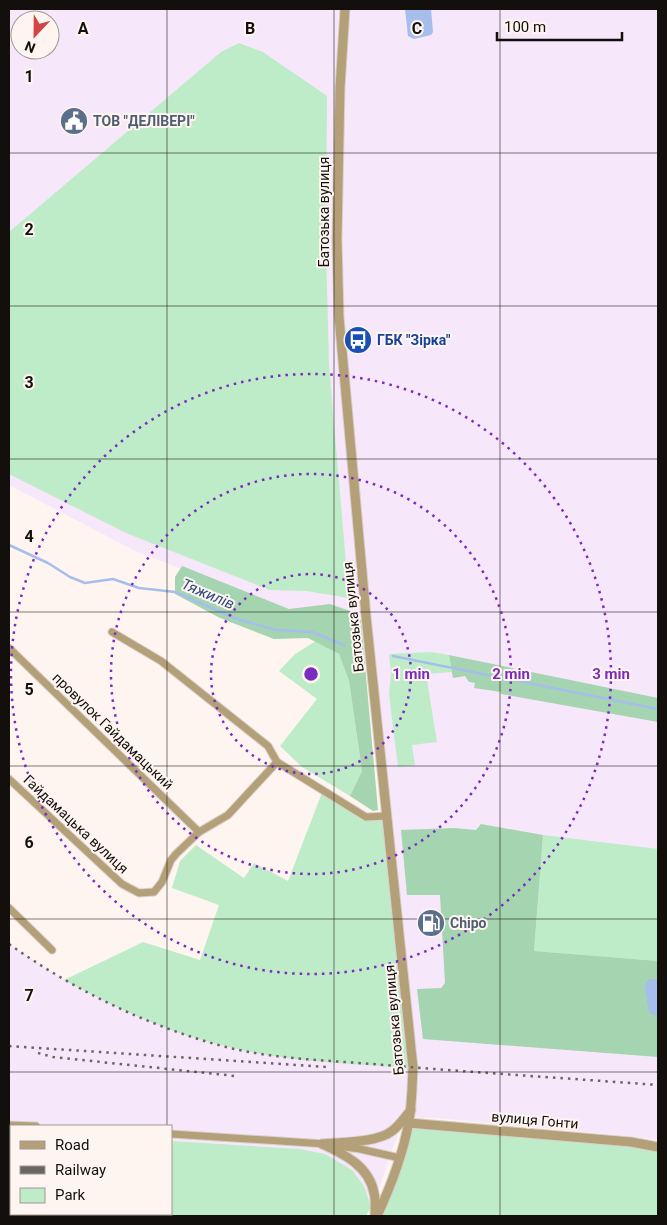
<svg xmlns="http://www.w3.org/2000/svg" width="667" height="1225" font-family="Roboto,sans-serif">
	<style>
		.industrial { fill: #f7e7fa; fill-rule: evenodd }
		.green { fill: #beecc8 }
		.forest { fill: #a5d4b0 }
		.water { fill: #a5beec }
		.lines { fill: none; stroke-linecap: round; stroke-linejoin: round }
		.stream { stroke: #a5beec; stroke-width: 2.5 }
		.minor-casing { stroke: #d9d0cc; stroke-width: 9 }
		.tertiary-casing { stroke: #d9d0cc; stroke-width: 11 }
		.minor { stroke: #b4a078; stroke-width: 7 }
		.tertiary { stroke: #b4a078; stroke-width: 9 }
		.rail { stroke: #6b6562; stroke-width: 2.5; stroke-dasharray: 2.5 5; stroke-linecap: butt }
		.grid { fill: none; stroke: #130f0d; stroke-width: 1; stroke-opacity: 0.55 }
		.ring { fill: none; stroke: #7b2cbf; stroke-width: 2.5; stroke-dasharray: 2.5 5 }
		.labels { text-anchor: middle; stroke-width: 4; stroke-linejoin: round; paint-order: stroke }
		.service-label { font-size: 14px; font-weight: bold; fill: #4e5e75; stroke: #fff5f0; text-anchor: start }
		.street-label { font-size: 14px; fill: #130f0d; stroke: #fff5f0 }
		.transit-label { font-size: 14px; font-weight: bold; fill: #164399; stroke: #fff5f0; text-anchor: start }
		.water-label { font-size: 15px; font-style: italic; fill: #2d4a82; stroke: #fff5f0 }
		.grid-label { font-size: 16px; text-anchor: middle; font-weight: bold; fill: #130f0d; stroke: #fff5f0; stroke-width: 4; stroke-linejoin: round; paint-order: stroke }
		.centre { fill: #7b2cbf; stroke: #fff5f0; stroke-width: 2.5 }
		.ring-label { font-size: 15px; text-anchor: middle; font-weight: bold; fill: #7b2cbf; stroke: #fff5f0; stroke-width: 4; stroke-linejoin: round; paint-order: stroke }
	</style>
	<rect width="100%" height="100%" fill="#fff5f0"/>
	<path class="industrial" d="M9,9H658V1140L629,1136L436,1118L404,1117L378,1191L366,1216H9V944L45,968L84,991L144,1018L205,1041L242,1050L284,1057L413,1065L365,616L285,609L135,551L9,485ZM20,20H50V50H20ZM11,1126H171V1214H11Z"/>
	<g class="green">
		<polygon points="239,43 263,52 327,96 326,247 329,365 349,598 306,591 270,590 126,533 9,474 9,232 221,52"/>
		<polygon points="316,641 339,654 349,681 362,771 350,796 302,767 280,746 317,699 279,671 295,654"/>
		<polygon points="431,652 449,655 452,672 426,674 437,742 412,745 415,765 398,767 389,694 391,673 389,654"/>
		<path d="M323,790L366,817L387,816L413,1068C352,1064 289,1062 229,1047C171,1034 116,1008 64,980L143,942L200,960L219,905L172,888L180,861L196,845L244,878L254,863L288,881Z"/>
		<polygon points="543,835 658,849 658,961 534,951"/>
		<polygon points="409,1123 658,1147 658,1216 377,1216"/>
		<polygon points="9,1131 11,1131 11,1214 171,1214 171,1141 300,1149 325,1154 352,1170 364,1186 371,1207 366,1216 9,1216"/>
	</g>
	<g class="forest">
		<polygon points="182,566 289,609 330,604 353,612 361,620 378,810 373,811 350,796 362,771 349,681 339,654 308,638 274,639 220,618 175,594 175,577"/>
		<polygon points="449,655 658,698 658,722 501,694 501,692 474,688 475,683 469,682 465,676 453,678"/>
		<polygon points="481,824 543,835 534,951 658,961 658,1057 423,1039 417,989 441,988 445,983 440,895 407,895 401,830 454,828 476,830"/>
	</g>
	<g class="water">
		<polygon points="403,9 431,9 433,32 431,35 414,39 408,36 405,9"/>
		<polygon points="651,979 658,979 658,1016 651,1014 649,1012 645,989 646,982"/>
	</g>
	<g class="lines">
		<g class="stream">
			<polyline points="9,545 48,563 70,577 85,583 113,579 139,588 175,592 237,619 276,630 312,632 344,645"/>
			<polyline points="393,656 658,709"/>
		</g>
		<defs>
			<g id="minor">
				<polyline points="112,632 161,661 268,746 277,762 366,817 387,816"/>
				<polyline points="9,648 199,832"/>
				<polyline points="9,779 122,884 139,893 154,892 162,882 171,860 176,854 199,832 228,815 277,762"/>
				<polyline points="9,908 52,950"/>
				<polyline points="9,1125 36,1126"/>
				<polyline points="171,1134 326,1144"/>
				<polyline points="337,1146 360,1149 400,1158"/>
			</g>
			<g id="tertiary">
				<path d="M345,9L340,88L337,239L339,317L366,616L413,1068C412,1085 412,1104 409,1121C403,1155 391,1186 377,1216"/>
				<polyline points="409,1123 631,1142 658,1147"/>
				<path d="M322,1144C341,1142 377,1143 392,1131C399,1126 405,1117 411,1110"/>
				<path d="M322,1144C344,1154 369,1166 374,1193C376,1200 375,1209 375,1216"/>
			</g>
		</defs>
		<use href="#minor" class="minor-casing"/>
		<use href="#tertiary" class="tertiary-casing"/>
		<use href="#minor" class="minor"/>
		<use href="#tertiary" class="tertiary"/>
		<g class="rail">
			<path d="M9,944C74,990 149,1027 226,1047C274,1059 323,1060 372,1064C467,1072 563,1078 658,1085"/>
			<polyline points="9,1046 327,1067"/>
			<polyline points="38,1053 53,1057 235,1076"/>
		</g>
	</g>
	<path class="grid" d="M167,9V1126M334,9V1216M500,9V1216M9,153H658M9,306H658M9,459H658M9,612H658M9,766H658M9,919H658M9,1072H658M167,1214V1216"/>
	<g class="ring">
		<circle cx="311" cy="674" r="100"/>
		<circle cx="311" cy="674" r="200"/>
		<circle cx="311" cy="674" r="300"/>
	</g>
	<defs>
		<symbol id="civic-disc" viewBox="-11 -11 22 22"><circle r="9.5" fill="#5c6f8a" stroke="#fff5f0"/><path d="M-.6-6.5H3V-4.5H.6V-3L4-1V1h2V6H-6V1h2V-1L-.6-3ZM-1.2 2.5V6h2.4V2.5Z" fill="#fff"/></symbol>
		<symbol id="bus-disc" viewBox="-11 -11 22 22"><circle r="9.5" fill="#1a4fb4" stroke="#fff5f0"/><path d="M-5-6H5V4H4V6H2V4H-2V6H-4V4H-5ZM-3.5-4V0h7V-4ZM-3.5 1.2v1.5H-2V1.2ZM2 1.2v1.5H3.5V1.2Z" fill="#fff"/></symbol>
		<symbol id="fuel-disc" viewBox="-11 -11 22 22"><circle r="9.5" fill="#5c6f8a" stroke="#fff5f0"/><path d="M-5.5-6h7V0h2V4h1.3V-2.5L3-4.5l.8-.8L6-3V5H2.5V1h-1V6h-7ZM-4.2-4.7v3.2H.2V-4.7Z" fill="#fff"/></symbol>
	</defs>
	<g fill-rule="evenodd">
		<use href="#civic-disc" x="58" y="105" width="32" height="32"/>
		<use href="#bus-disc" x="342" y="324" width="32" height="32"/>
		<use href="#fuel-disc" x="415" y="907" width="32" height="32"/>
	</g>
	<g class="labels">
		<g class="service-label">
			<text x="93" y="126">ТОВ "ДЕЛІВЕРІ"</text>
			<text x="450" y="928">Chipo</text>
		</g>
		<g class="street-label">
			<text transform="translate(324 212) rotate(-90)" y="5">Батозька вулиця</text>
			<text transform="translate(353 617) rotate(-96)" y="5">Батозька вулиця</text>
			<text transform="translate(113 731) rotate(44)" y="5">провулок Гайдамацький</text>
			<text transform="translate(76 824) rotate(43)" y="5">Гайдамацька вулиця</text>
			<text transform="translate(394 1020) rotate(-95)" y="5">Батозька вулиця</text>
			<text transform="translate(535 1120) rotate(5)" y="5">вулиця Гонти</text>
		</g>
		<g class="transit-label">
			<text x="377" y="345">ГБК "Зірка"</text>
		</g>
		<g class="water-label">
			<text transform="translate(208 594) rotate(23)" y="5">Тяжилів</text>
		</g>
	</g>
	<g class="grid-label">
		<text x="83" y="34">A</text>
		<text x="250" y="34">B</text>
		<text x="417" y="34">C</text>
		<text x="29" y="82">1</text>
		<text x="29" y="235">2</text>
		<text x="29" y="388">3</text>
		<text x="29" y="542">4</text>
		<text x="29" y="695">5</text>
		<text x="29" y="848">6</text>
		<text x="29" y="1001">7</text>
	</g>
	<circle cx="311" cy="674" r="8" class="centre"/>
	<g class="ring-label">
		<text x="411" y="679">1 min</text>
		<text x="511" y="679">2 min</text>
		<text x="611" y="679">3 min</text>
	</g>
	<rect width="667" height="1225" fill="none" stroke="#130f0d" stroke-width="20"/>
	<rect x="10" y="1125" width="162" height="90" fill="#fff5f0" stroke="#a19995"/>
	<rect x="20" y="1141" width="25" height="8" fill="#b4a078" stroke="#a19995"/>
	<text x="55" y="1150" font-size="15" fill="#130f0d">Road</text>
	<rect x="20" y="1166" width="25" height="8" fill="#6b6562" stroke="#a19995"/>
	<text x="55" y="1175" font-size="15" fill="#130f0d">Railway</text>
	<rect x="20" y="1188" width="25" height="15" fill="#beecc8" stroke="#a19995"/>
	<text x="55" y="1200" font-size="15" fill="#130f0d">Park</text>
	<g transform="translate(35 35) rotate(202)"><circle r="24" fill="#fff5f0" stroke="#a19995"/>
	<path d="M0-4L9 19L0 12L-9 19Z" fill="#d34446"/>
	<text y="-8" font-size="14" font-weight="bold" text-anchor="middle" fill="#130f0d">N</text>
	</g>
	<path d="M497 32v8h125v-8" fill="none" stroke="#130f0d" stroke-width="2.5"/>
	<text x="504" y="32" font-size="15" fill="#130f0d" stroke="#fff5f0" stroke-width="4" paint-order="stroke">100 m</text>
</svg>
